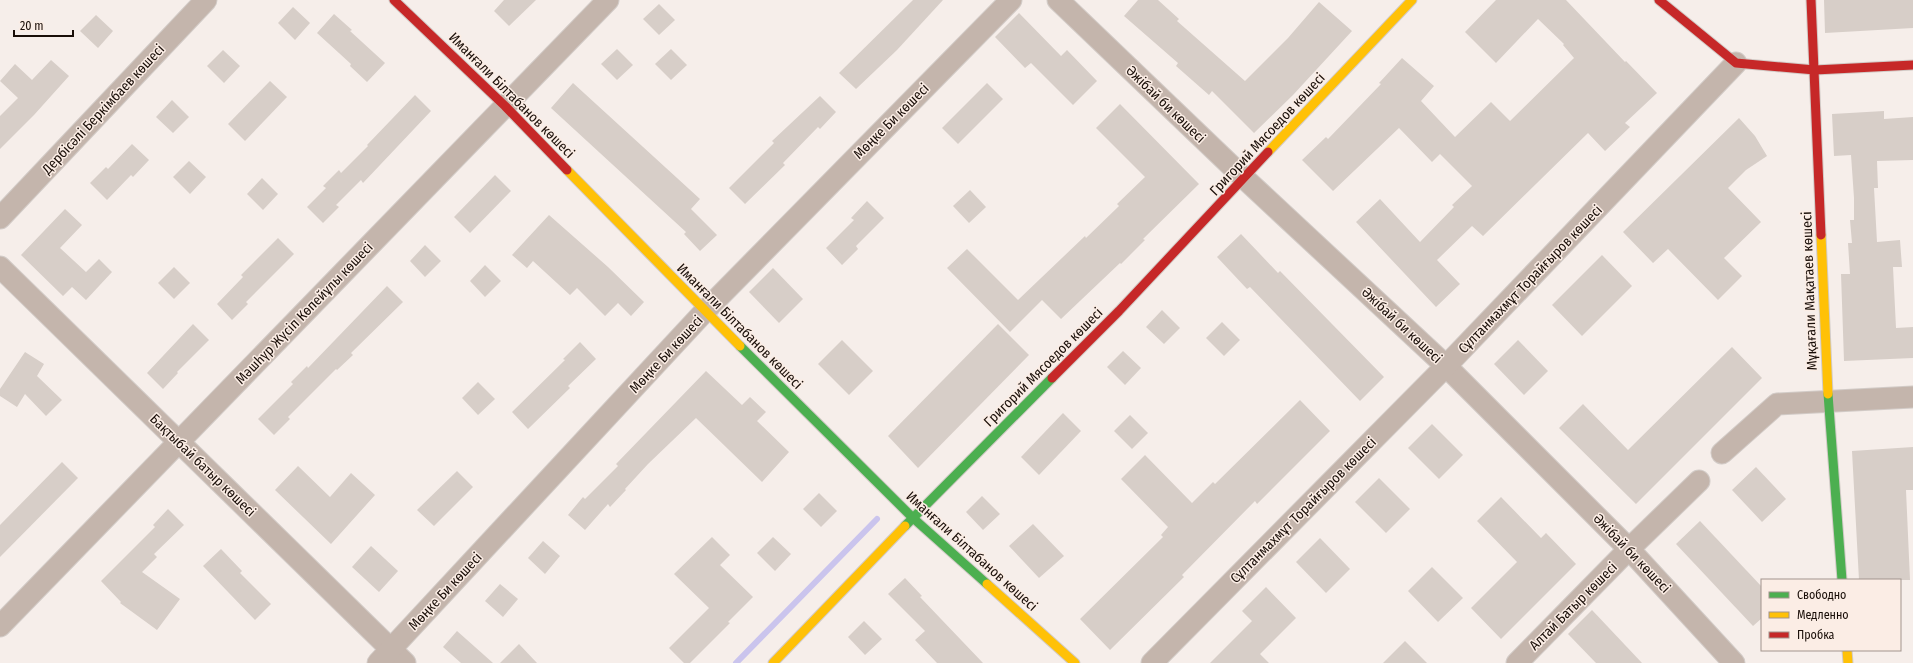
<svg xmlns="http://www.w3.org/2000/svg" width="1913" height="663" font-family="'Fira Sans Condensed',sans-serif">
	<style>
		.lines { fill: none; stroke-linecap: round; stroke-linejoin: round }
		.stream { stroke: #cac4ed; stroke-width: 6 }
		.building { fill: #d7cec8 }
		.street-casing { stroke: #d2cbc7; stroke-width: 23 }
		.fast-casing { stroke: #d2cbc7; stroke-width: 11 }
		.slow-casing { stroke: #d2cbc7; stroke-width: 11 }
		.jam-casing { stroke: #d2cbc7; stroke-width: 11 }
		.street { stroke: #c4b5ac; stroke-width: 21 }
		.fast { stroke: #4caf50; stroke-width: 9 }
		.slow { stroke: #ffc107; stroke-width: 9 }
		.jam { stroke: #c62828; stroke-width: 9 }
		.labels { text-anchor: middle; stroke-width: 3; stroke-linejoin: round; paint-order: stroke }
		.street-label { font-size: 14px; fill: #190e08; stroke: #fbede5 }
	</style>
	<rect width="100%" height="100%" fill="#f6eeea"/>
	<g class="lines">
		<polyline class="stream" points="736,663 877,519"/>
	</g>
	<g class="building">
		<polygon points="504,0 536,0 509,26 494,11"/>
		<polygon points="913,0 943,0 897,50 856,89 839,73"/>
		<polygon points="1138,0 1158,0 1179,19 1177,21 1245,81 1288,38 1319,2 1352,31 1293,95 1254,133 1212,91 1209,95 1176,66 1178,63 1124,16"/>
		<polygon points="1496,0 1566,0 1625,62 1626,61 1657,93 1625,123 1630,127 1605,151 1588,133 1483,236 1472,226 1437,260 1460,284 1436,307 1356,222 1380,199 1420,242 1454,207 1452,205 1472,186 1440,154 1432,162 1399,128 1333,191 1302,160 1326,137 1328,139 1381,84 1379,83 1402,58 1434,86 1421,101 1455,137 1491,102 1510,121 1574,58 1563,45 1564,44 1538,19 1496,63 1465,32"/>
		<polygon points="1824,0 1913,0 1913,28 1825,33"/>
		<polygon points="659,4 675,20 659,35 643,19"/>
		<polygon points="293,7 310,23 295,40 278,23"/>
		<polygon points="1019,13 1061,56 1067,50 1097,81 1073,105 1031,63 1025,68 995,37"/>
		<polygon points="334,14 352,30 350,31 385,63 367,82 350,66 351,64 317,33"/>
		<polygon points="96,15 113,31 98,48 80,31"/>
		<polygon points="617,49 633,65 617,80 601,64"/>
		<polygon points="671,49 687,65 671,80 655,64"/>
		<polygon points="223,50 240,66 224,83 207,66"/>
		<polygon points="51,60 69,76 34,115 0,149 0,116 18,98 0,81 15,64 32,80"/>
		<polygon points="270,81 287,97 245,141 228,124"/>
		<polygon points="573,83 700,199 691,209 717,235 700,251 684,234 686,232 551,108"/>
		<polygon points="987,83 1003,99 958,144 942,128"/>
		<polygon points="415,95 431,111 363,183 361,180 336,205 339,207 323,223 307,207 326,188 323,186 339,170 341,173 368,146 367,145"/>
		<polygon points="820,96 836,112 820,129 818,127 783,163 785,165 745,204 729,188 774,143 772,141"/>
		<polygon points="172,100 189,117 173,133 156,117"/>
		<polygon points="1120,104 1199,184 1143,239 1145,240 1121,264 1120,263 1061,319 1042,300 1010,332 947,268 967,249 1018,300 1085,236 1086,238 1119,206 1117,204 1145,177 1096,128"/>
		<polygon points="1884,111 1884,119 1913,117 1913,160 1877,161 1878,188 1874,188 1877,242 1900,240 1902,267 1893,267 1896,328 1913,327 1913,358 1844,361 1841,274 1850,274 1848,243 1852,243 1850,220 1854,220 1854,198 1851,155 1834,156 1832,114"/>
		<polygon points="1739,118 1755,136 1767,156 1746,170 1728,188 1761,222 1724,258 1742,276 1718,300 1668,249 1653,263 1623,232"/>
		<polygon points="132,144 149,160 133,177 131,175 107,200 90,183 106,167 108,169"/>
		<polygon points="189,161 206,177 190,194 173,177"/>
		<polygon points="495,175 511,191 470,233 454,217"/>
		<polygon points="262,178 278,194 263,210 247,194"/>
		<polygon points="970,190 986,207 969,223 953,206"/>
		<polygon points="867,201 884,218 856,246 858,249 842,265 826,248 854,220 851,218"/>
		<polygon points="65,209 82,225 60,248 86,272 99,259 112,272 86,300 72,287 63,296 21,255"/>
		<polygon points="549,215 608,267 644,302 631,316 618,303 605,316 577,288 570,295 533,261 527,268 512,255"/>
		<polygon points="1241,234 1278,273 1280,271 1384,377 1360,401 1250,287 1247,289 1217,257"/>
		<polygon points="278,238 294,254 246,302 248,304 232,320 217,304 243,277 241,275"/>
		<polygon points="425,245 441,261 425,277 410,261"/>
		<polygon points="1602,255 1632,286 1582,336 1552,305"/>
		<polygon points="485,265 501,281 485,297 470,281"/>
		<polygon points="174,267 190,283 174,299 158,283"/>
		<polygon points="773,268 803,299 779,323 749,292"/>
		<polygon points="387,286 403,302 351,353 353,355 337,370 336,369 288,417 290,419 274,435 258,419 293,384 291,382 307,366 308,368"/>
		<polygon points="1162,310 1180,328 1164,344 1146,327"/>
		<polygon points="1222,322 1240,340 1224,356 1206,338"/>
		<polygon points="193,324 209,340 177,372 178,373 163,389 147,373"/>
		<polygon points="998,324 1029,355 918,468 888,436"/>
		<polygon points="842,340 873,371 849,395 818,364"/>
		<polygon points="1518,340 1548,371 1524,395 1494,364"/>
		<polygon points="580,342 596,359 568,386 570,388 528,429 512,412 565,360 563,359"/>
		<polygon points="1732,347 1762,378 1636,504 1559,428 1583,404 1628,450"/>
		<polygon points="1123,351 1141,368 1125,385 1107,367"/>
		<polygon points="25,352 44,364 37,376 62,400 46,416 25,394 17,407 0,396 0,389"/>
		<polygon points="706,371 742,405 750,397 766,412 757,421 789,452 762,482 696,418 648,464 625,489 626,490 610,507 608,504 585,530 568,515 583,497 585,499 618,466 616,464"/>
		<polygon points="478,382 495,399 478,415 462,398"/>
		<polygon points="1300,400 1330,431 1257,504 1255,501 1182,575 1184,577 1110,650 1080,619 1163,537 1161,535 1168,527 1121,479 1145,455 1192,503 1213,482 1215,484"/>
		<polygon points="1063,413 1081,431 1039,475 1021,457"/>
		<polygon points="1130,415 1148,433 1132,449 1114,431"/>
		<polygon points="1432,424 1463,455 1439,479 1408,448"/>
		<polygon points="1913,447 1913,490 1906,490 1910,580 1859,580 1852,451"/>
		<polygon points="62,462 78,478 0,557 0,525"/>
		<polygon points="298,466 330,497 351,473 375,495 331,544 275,490"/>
		<polygon points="1756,467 1786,499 1762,522 1732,490"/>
		<polygon points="457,471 473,487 434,526 417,510"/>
		<polygon points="1379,478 1410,509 1386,533 1355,502"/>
		<polygon points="819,493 837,511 821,527 803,509"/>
		<polygon points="982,496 1000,514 983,530 966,512"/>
		<polygon points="1501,497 1541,538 1546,533 1576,564 1501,639 1471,608 1517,562 1477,521"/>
		<polygon points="168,509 184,525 154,554 157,557 142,572 180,599 157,630 120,603 121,602 101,581 155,527 153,525"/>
		<polygon points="1700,521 1762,587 1762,618 1753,626 1676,544"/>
		<polygon points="1033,524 1064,556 1039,578 1009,546"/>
		<polygon points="712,537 730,555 720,565 753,597 728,622 730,623 690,663 684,663 669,648 709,608 674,574"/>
		<polygon points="773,537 791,554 775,571 757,553"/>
		<polygon points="1320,538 1350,569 1326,593 1296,562"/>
		<polygon points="543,541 560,556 545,574 528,558"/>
		<polygon points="371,546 398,571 379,592 352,567"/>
		<polygon points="221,549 242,571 240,573 271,604 255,620 203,566"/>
		<polygon points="1432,567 1463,598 1438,622 1408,591"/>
		<polygon points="905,578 922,596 920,597 983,663 937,663 915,640 925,631 888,594"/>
		<polygon points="500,584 518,599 503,617 485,601"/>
		<polygon points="1266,587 1296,618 1260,654 1269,663 1210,663 1252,621 1242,611"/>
		<polygon points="1592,610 1642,663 1596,663 1568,634"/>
		<polygon points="864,621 882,639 865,655 848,637"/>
		<polygon points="457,631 493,663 461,663 443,647"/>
		<polygon points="1405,641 1427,663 1383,663"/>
		<polygon points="519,644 537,663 500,663"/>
	</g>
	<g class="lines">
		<defs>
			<g id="street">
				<polyline points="1058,0 1244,178 1446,366 1629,549 1734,663"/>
				<polyline points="0,218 206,0"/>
				<polyline points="0,267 405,663"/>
				<polyline points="1722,453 1777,404 1913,397"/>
				<polyline points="0,626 608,0"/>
				<polyline points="378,663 705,311 1011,0"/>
				<polyline points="1152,663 1446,366 1736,63"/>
				<polyline points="1517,663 1629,549 1699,481"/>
			</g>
			<g id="fast">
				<polyline points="740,346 913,518 987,584"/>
				<polyline points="1828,394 1842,580"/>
				<polyline points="905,526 1052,378"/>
			</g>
			<g id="slow">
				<polyline points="1268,152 1412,0"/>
				<polyline points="567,170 740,346"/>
				<polyline points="1821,235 1828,394"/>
				<polyline points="987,584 1075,663"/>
				<polyline points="1847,650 1848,663"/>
				<polyline points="773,663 905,526"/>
			</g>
			<g id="jam">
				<polyline points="394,0 505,106 567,170"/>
				<polyline points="1659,0 1736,63 1815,70 1913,65"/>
				<polyline points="1811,0 1821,235"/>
				<polyline points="1052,378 1119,311 1268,152"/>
			</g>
		</defs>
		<use href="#street" class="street-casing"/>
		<use href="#fast" class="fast-casing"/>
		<use href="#slow" class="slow-casing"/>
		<use href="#jam" class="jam-casing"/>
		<use href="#street" class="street"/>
		<use href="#fast" class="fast"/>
		<use href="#slow" class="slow"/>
		<use href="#jam" class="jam"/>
	</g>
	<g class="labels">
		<g class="street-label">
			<text transform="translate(512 95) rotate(45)" y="5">Иманғали Білтабанов көшесі</text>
			<text transform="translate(1166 104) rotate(44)" y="5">Әжібай би көшесі</text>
			<text transform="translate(103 109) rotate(-47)" y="5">Дербісәлі Беркімбаев көшесі</text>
			<text transform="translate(891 121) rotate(-45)" y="5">Мөңке Би көшесі</text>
			<text transform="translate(1267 134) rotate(-47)" y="5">Григорий Мясоедов көшесі</text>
			<text transform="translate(1530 279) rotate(-46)" y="5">Сұлтанмахмұт Торайғыров көшесі</text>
			<text transform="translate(1809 291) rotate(-92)" y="5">Мұқағали Мақатаев көшесі</text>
			<text transform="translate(304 313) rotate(-46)" y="5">Мәшһүр Жүсіп Көпейұлы көшесі</text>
			<text transform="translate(1402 325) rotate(43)" y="5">Әжібай би көшесі</text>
			<text transform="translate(740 326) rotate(45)" y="5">Иманғали Білтабанов көшесі</text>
			<text transform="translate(666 354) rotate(-47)" y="5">Мөңке Би көшесі</text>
			<text transform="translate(1043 367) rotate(-45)" y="5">Григорий Мясоедов көшесі</text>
			<text transform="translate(203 465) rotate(44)" y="5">Бақтыбай батыр көшесі</text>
			<text transform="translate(1303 510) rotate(-45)" y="5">Сұлтанмахмұт Торайғыров көшесі</text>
			<text transform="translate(972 551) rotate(42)" y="5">Иманғали Білтабанов көшесі</text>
			<text transform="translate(1632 553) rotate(46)" y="5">Әжібай би көшесі</text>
			<text transform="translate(445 591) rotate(-47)" y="5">Мөңке Би көшесі</text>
			<text transform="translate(1573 606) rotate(-45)" y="5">Алтай Батыр көшесі</text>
		</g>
	</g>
	<rect x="1761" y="579" width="140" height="72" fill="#fbede5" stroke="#a1948d"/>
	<rect x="1769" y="592" width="20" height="6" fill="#4caf50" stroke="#a1948d"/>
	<text x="1797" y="599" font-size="12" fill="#190e08">Свободно</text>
	<rect x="1769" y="612" width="20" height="6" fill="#ffc107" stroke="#a1948d"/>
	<text x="1797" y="619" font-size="12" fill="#190e08">Медленно</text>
	<rect x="1769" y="632" width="20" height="6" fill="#c62828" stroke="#a1948d"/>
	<text x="1797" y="639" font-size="12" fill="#190e08">Пробка</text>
	<path d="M14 30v6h59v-6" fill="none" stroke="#190e08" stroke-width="2"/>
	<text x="20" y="30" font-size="12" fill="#190e08" stroke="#fbede5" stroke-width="3" paint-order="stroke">20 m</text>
</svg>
